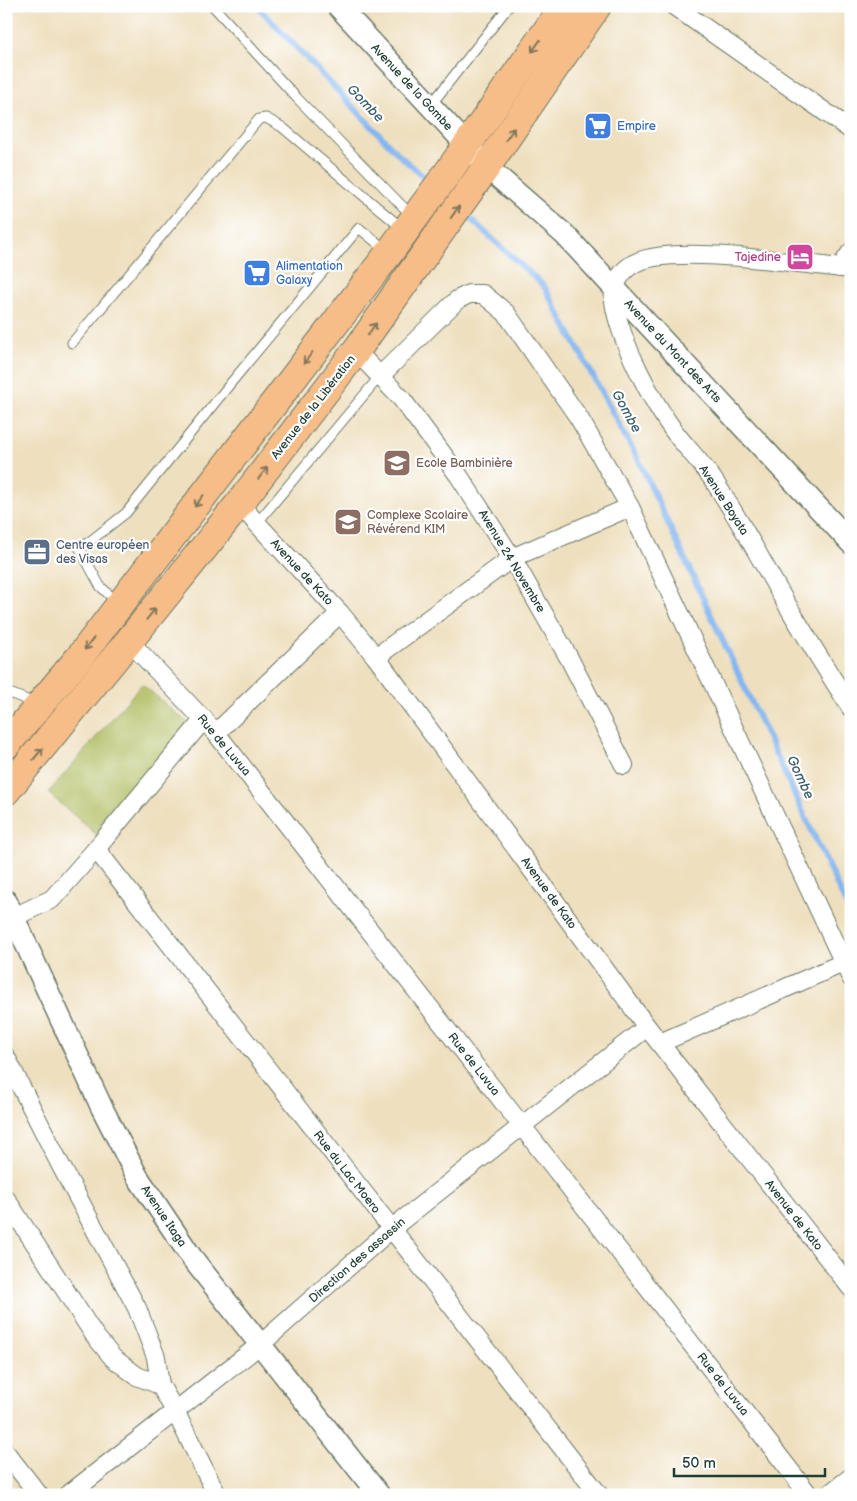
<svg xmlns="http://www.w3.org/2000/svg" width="857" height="1501" font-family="'Balsamiq Sans',sans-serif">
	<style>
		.green { fill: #aebb5d; stroke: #667c48 }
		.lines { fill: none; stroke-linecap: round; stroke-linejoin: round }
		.stream { stroke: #83b6f0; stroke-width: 6 }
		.service-casing { stroke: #677664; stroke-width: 11 }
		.minor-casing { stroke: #677664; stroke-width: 20 }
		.tertiary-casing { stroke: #677664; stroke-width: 24 }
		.primary-casing { stroke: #677664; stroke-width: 30 }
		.service { stroke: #fff; stroke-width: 9 }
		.minor { stroke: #fff; stroke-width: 18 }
		.tertiary { stroke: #fff; stroke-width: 21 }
		.primary { stroke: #f7bd88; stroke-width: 28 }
		.oneway { stroke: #80775a }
		.labels { text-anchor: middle; stroke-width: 4.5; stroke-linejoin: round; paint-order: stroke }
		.street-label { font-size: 12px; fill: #1f3d34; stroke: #fff }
		.shop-label { font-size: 12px; fill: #366cbe; stroke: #fff; text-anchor: start }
		.hotel-label { font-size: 12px; fill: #b23c85; stroke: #fff; text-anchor: end }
		.education-label { font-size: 12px; fill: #785e54; stroke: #fff; text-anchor: start }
		.service-label { font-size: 12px; fill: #4e5e75; stroke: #fff; text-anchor: start }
		.water-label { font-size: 14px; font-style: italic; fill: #3d616c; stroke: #fff }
	</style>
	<rect width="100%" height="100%" fill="#fff"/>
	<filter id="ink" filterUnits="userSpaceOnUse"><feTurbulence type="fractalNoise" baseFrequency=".02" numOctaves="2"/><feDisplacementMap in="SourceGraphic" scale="10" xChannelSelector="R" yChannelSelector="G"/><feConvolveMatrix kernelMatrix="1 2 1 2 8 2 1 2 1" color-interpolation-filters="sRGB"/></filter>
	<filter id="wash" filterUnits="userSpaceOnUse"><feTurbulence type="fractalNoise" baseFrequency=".0096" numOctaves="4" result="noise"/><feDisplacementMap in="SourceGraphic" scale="20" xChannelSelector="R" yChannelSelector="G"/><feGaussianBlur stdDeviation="1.12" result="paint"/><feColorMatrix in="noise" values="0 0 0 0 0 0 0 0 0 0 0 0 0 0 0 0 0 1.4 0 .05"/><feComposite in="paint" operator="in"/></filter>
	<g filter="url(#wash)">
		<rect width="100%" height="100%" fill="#eedfbe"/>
		<polygon class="green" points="142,684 190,725 97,835 48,793"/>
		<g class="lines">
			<g class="stream">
				<polyline points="257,6 400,156 432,184"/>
				<polyline points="462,211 544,286 639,461 851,915"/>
			</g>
		</g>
	</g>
	<g filter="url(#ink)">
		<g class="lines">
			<defs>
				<g id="service">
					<polyline points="213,6 295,96 412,216"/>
					<polyline points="430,106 509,6"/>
					<polyline points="72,343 259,119 266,118 282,127 403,229"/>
					<polyline points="257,523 380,376"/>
					<polyline points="118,603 100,586 80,549 126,513 230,384 359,228 387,251"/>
					<polyline points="6,695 12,694 37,704"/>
				</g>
				<g id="minor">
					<polyline points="674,6 851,130"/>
					<polyline points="840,268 851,252"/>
					<path d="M851,269C806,265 663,241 630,266C619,274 612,288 614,301C619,340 653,403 676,434C688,449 701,463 712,478C738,517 760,558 783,598C805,635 828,672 851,708"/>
					<polyline points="356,351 401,398 459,476 512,558 569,658 624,765"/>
					<polyline points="380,376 457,300 469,294 483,294 506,313 579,418 630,507 851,978"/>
					<polyline points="239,504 340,613 376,657 647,1027 851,1288"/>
					<polyline points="129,641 216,733 809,1495"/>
					<polyline points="376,657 512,558 630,507"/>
					<polyline points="216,733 340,613"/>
					<polyline points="96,849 599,1495"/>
					<polyline points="14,917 52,899 96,849 204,719"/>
					<polyline points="660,1043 843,963"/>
					<polyline points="6,1057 61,1166 137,1308 156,1357 160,1385 175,1411 217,1495"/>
					<polyline points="6,1199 95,1336 113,1358 137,1376 160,1385"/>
					<polyline points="6,1453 39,1495"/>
					<polyline points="68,1495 261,1344 391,1229 647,1027"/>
					<polyline points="828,1495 851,1477"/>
				</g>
				<g id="tertiary">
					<polyline points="338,6 488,168 565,235 851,543"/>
					<polyline points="6,901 102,1108 137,1176 192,1258 379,1495"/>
				</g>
				<g id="primary">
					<polyline points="6,745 79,658 389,253 451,168 564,6"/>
					<polyline points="6,791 129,641 239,504 356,351 485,169 597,6"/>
				</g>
			</defs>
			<use href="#service" class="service-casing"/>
			<use href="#minor" class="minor-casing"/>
			<use href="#tertiary" class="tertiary-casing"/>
			<use href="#primary" class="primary-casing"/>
			<use href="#service" class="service"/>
			<use href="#minor" class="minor"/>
			<use href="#tertiary" class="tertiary"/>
			<use href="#primary" class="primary"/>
		</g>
		<defs><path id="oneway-shaft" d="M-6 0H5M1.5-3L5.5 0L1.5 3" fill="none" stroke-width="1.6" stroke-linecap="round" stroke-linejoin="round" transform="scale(1.25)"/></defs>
		<g class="oneway">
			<use href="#oneway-shaft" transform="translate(536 46) rotate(125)"/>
			<use href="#oneway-shaft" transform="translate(510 134) rotate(-56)"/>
			<use href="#oneway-shaft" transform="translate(455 212) rotate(-55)"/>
			<use href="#oneway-shaft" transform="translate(372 329) rotate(-55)"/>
			<use href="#oneway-shaft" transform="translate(308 358) rotate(127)"/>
			<use href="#oneway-shaft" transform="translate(263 473) rotate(-52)"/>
			<use href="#oneway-shaft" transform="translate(199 501) rotate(127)"/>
			<use href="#oneway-shaft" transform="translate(151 614) rotate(-51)"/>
			<use href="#oneway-shaft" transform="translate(89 644) rotate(128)"/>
			<use href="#oneway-shaft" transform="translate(38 754) rotate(-50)"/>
		</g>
	</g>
	<defs>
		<symbol id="supermarket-square" viewBox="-11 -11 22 22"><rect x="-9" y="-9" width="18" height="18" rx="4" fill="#3f7fe0" stroke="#fff"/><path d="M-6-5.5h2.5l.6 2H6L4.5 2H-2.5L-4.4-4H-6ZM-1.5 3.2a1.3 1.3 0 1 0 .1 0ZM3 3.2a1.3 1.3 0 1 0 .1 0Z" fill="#fff"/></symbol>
		<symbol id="hotel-square" viewBox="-11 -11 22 22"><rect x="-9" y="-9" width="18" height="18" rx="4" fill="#d1479c" stroke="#fff"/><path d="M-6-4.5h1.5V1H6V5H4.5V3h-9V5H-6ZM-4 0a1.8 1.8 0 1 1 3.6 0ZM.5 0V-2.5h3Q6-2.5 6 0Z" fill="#fff"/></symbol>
		<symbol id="school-square" viewBox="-11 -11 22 22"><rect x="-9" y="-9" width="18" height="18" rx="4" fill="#8d6e63" stroke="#fff"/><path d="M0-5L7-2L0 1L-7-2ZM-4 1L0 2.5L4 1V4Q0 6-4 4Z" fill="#fff"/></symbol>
		<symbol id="office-square" viewBox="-11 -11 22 22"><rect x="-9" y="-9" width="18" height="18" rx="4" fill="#5c6f8a" stroke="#fff"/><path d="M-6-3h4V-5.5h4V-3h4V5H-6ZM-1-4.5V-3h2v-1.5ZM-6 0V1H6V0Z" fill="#fff"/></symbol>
	</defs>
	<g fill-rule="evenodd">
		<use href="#supermarket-square" x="582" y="110" width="32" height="32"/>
		<use href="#hotel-square" x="784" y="241" width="32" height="32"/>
		<use href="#supermarket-square" x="241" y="257" width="32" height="32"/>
		<use href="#school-square" x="381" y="447" width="32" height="32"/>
		<use href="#school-square" x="332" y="506" width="32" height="32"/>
		<use href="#office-square" x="21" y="536" width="32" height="32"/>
	</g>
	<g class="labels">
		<g class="street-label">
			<text transform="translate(412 87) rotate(47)" y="4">Avenue de la Gombe</text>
			<text transform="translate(673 351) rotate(47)" y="4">Avenue du Mont des Arts</text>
			<text transform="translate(313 407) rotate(-52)" y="4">Avenue de la Libération</text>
			<text transform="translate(724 500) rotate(57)" y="4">Avenue Boyata</text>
			<text transform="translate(512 561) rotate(59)" y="4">Avenue 24 Novembre</text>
			<text transform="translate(302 572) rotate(47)" y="4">Avenue de Kato</text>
			<text transform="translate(224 745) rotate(50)" y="4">Rue de Luvua</text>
			<text transform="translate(549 893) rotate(54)" y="4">Avenue de Kato</text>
			<text transform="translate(474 1064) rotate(52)" y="4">Rue de Luvua</text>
			<text transform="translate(347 1172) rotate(52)" y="4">Rue du Lac Moero</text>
			<text transform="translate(794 1215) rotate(52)" y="4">Avenue de Kato</text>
			<text transform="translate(164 1216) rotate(56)" y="4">Avenue Itaga</text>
			<text transform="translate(357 1260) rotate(-41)" y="4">Direction des assassin</text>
			<text transform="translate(723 1384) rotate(52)" y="4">Rue de Luvua</text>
		</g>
		<g class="shop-label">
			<text x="617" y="130">Empire</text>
			<text x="276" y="270">Alimentation<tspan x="276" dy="14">Galaxy</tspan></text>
		</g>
		<g class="hotel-label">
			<text x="781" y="261">Tajedine</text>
		</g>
		<g class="education-label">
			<text x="416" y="467">Ecole Bambinière</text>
			<text x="367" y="519">Complexe Scolaire<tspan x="367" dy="14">Révérend KIM</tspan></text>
		</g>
		<g class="service-label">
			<text x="56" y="549">Centre européen<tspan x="56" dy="14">des Visas</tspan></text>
		</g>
		<g class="water-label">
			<text transform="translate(366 103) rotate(46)" y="5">Gombe</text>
			<text transform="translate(627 411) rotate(61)" y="5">Gombe</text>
			<text transform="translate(801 777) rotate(65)" y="5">Gombe</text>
		</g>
	</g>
	<rect width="857" height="1501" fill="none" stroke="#fff" stroke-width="25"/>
	<path d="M674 1468v8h151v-8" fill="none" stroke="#1f3d34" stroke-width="2.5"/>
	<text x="682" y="1468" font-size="15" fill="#1f3d34" stroke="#ffffff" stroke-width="4" paint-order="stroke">50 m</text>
</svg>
